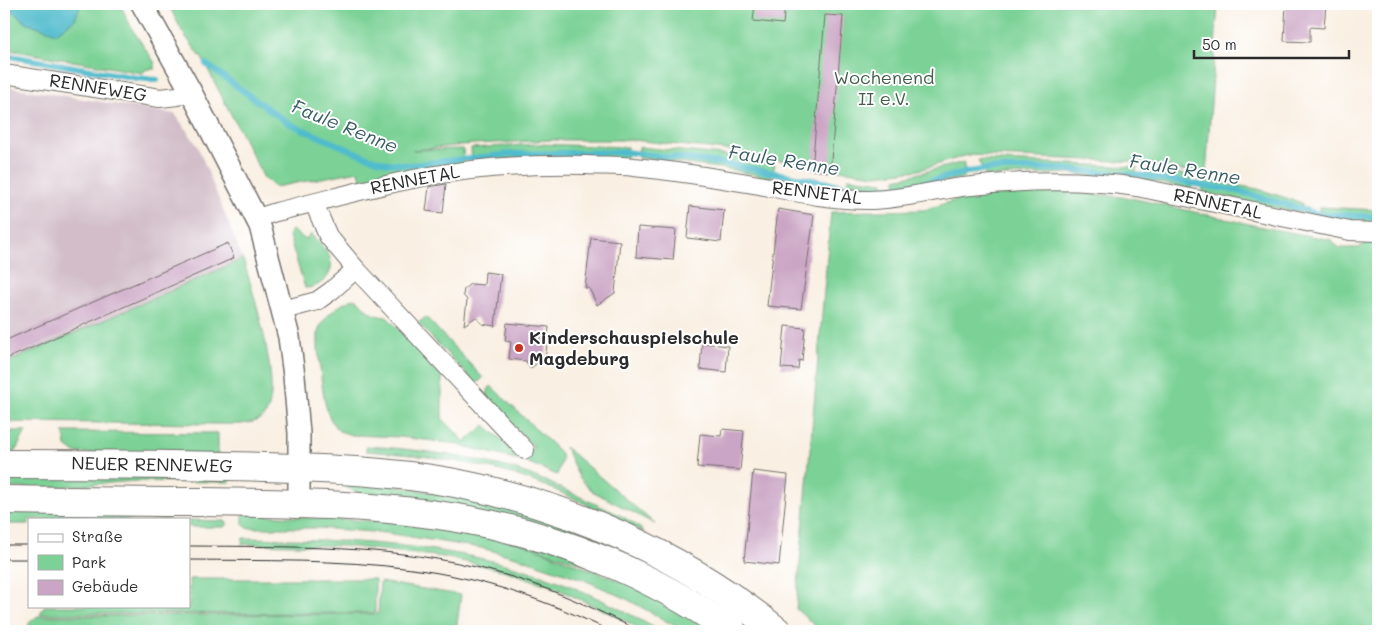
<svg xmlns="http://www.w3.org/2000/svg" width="1382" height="635" font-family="Mali,sans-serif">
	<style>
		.industrial { fill: #d2bdc8 }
		.green { fill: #7cd296; stroke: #547e60 }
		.water { fill: #50bbcc; stroke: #3e737c }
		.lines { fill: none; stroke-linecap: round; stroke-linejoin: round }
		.stream { stroke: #50bbcc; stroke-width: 6 }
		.building { fill: #cba5c5 }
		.minor-casing { stroke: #73706b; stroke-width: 20 }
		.tertiary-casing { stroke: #73706b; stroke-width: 24 }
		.primary-casing { stroke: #73706b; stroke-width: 30 }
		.minor { stroke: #fff; stroke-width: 18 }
		.tertiary { stroke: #fff; stroke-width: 21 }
		.primary { stroke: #fff; stroke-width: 28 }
		.tram { stroke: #2b2b2b; stroke-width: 1 }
		.poi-dot { fill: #c8321e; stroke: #fff; stroke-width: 2 }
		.labels { text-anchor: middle; stroke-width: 4; stroke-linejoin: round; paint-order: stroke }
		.park-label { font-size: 18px; fill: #435d4b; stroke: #fff }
		.street-label { font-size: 18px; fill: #2b2b2b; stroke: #fff }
		.poi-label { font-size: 18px; font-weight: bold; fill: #2b2b2b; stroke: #fff; text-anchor: start }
		.water-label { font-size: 19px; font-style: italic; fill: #385d63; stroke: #fff }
	</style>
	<rect width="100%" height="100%" fill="#fff"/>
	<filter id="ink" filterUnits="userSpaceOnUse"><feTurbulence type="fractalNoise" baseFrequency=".02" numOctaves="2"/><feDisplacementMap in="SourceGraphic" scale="10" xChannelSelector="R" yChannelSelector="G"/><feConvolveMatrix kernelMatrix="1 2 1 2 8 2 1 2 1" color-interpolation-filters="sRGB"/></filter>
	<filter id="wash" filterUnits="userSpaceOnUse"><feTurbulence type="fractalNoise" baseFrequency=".0096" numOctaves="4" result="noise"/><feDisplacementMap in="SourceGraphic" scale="20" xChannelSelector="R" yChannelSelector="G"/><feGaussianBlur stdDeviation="1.12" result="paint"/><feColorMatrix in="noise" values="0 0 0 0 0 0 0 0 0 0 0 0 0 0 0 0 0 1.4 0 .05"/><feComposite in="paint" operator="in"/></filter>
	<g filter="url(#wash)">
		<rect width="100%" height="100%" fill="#f9efe2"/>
		<polygon class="industrial" points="4,86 175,114 197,145 243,259 4,364"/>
		<g class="green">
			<polygon points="4,4 120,4 132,29 155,63 155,69 147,69 142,73 4,49"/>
			<polygon points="168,4 1218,4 1206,175 1140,162 968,155 919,170 876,175 809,166 735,151 633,140 551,140 474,144 413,150 463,149 464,165 405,172 361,180 359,171 275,187 264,178 203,60 183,33"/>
			<polygon points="538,144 627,147 626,158 530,157 472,163 471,148"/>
			<polygon points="639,147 734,156 775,165 771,178 727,169 638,158"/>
			<polygon points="978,160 1137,167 1133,181 1069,173 986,177"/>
			<polygon points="964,162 964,178 897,191 896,179"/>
			<polygon points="1147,168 1192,176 1191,189 1145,180"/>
			<polygon points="848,178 884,182 884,194 848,191"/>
			<polygon points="1205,180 1258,189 1302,203 1301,213 1202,192"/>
			<polygon points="1063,191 1131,198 1267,228 1332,240 1338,248 1359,248 1367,241 1378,243 1378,631 821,631 796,609 831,212 924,210 966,197"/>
			<polygon points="1320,207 1378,210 1378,224 1316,218"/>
			<path d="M292,230L306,240L311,234C317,241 325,248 329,256C337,272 322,288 305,288L289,236V233Z"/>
			<path d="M243,259C251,286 287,397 263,417C252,426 232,424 218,424L4,422V364Z"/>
			<path d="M353,299H357C366,310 372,316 387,317L442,375V418L465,442L485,425L521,457L534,447L487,398L488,390L491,386L560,452L562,459L557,475L527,462L450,443L400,437L352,435L339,431C333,426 330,418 327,411C323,398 315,340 319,329C324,316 341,303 353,299Z"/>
			<polygon points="426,317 483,378 476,384 418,323"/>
			<polygon points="4,431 26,431 15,452 4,452"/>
			<polygon points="64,432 218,433 218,455 75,453 66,446"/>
			<path d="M366,446C416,449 468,456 516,470C541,478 565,490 589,501C608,510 631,518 645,533C605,515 566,492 524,478C473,461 419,455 366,451Z"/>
			<polygon points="565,447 655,524 592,491 579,477"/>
			<polygon points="4,474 230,478 230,482 135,481 46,488 4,488"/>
			<polygon points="364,481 511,505 635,551 764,631 753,631 713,604 356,492 338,483"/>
			<polygon points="4,511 168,513 168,519 29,519 29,524 4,524"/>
			<polygon points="243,514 428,524 524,544 636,587 713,631 684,631 623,597 582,579 520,558 481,548 386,533 317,528 247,528 243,524"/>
			<polygon points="189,520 225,521 228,524 224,527 189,527"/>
			<path d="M243,538C348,540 458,543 558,581C594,595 627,612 660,631H644L614,615L553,587L506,571L444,557L344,546L242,544Z"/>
			<polygon points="189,579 375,579 375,613 40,614 44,606 189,606"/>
			<polygon points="380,582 461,595 456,631 28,631 29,623 38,616 378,614"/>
		</g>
		<polygon class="water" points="5,4 81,4 75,19 56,33 25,22"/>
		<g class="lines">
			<g class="stream">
				<polyline points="4,55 137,78 157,80"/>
				<polyline points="206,64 275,114 290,124 362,155 387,163 410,165 511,154 625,152 721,163 850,187 874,189 917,185 962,173 988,169 1059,169 1147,176 1238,191 1318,214 1378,217"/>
			</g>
		</g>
		<g id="blocks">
			<g class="building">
				<polygon points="755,4 785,4 783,24 753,21"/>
				<polygon points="1286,4 1326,4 1324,28 1310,27 1310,42 1284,41"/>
				<polygon points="825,15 843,16 830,172 812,170"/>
				<polygon points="446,184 443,213 426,211 429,187"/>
				<polygon points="690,206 724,210 721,242 687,238"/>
				<polygon points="778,209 814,215 801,309 767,306"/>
				<polygon points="638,227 676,230 673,260 636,257"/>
				<polygon points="591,238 620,241 615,293 597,305 589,288 585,288"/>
				<polygon points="228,243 234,258 4,360 4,341"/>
				<polygon points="485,272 501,274 495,326 482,324 476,317 464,325 467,300 463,295 464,289 470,284 484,285"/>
				<polygon points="507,323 549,327 545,361 541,360 531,368 526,361 509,359 511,342 505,341"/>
				<polygon points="785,326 805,328 802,361 799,360 798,369 781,368"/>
				<polygon points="702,343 728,346 726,372 700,369"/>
				<polygon points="722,429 744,431 740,470 697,467 700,434 721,436"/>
				<polygon points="753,471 788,475 779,565 744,561"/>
			</g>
		</g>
	</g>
	<g filter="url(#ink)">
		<use href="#blocks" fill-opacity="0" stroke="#73706b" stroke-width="1"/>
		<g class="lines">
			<defs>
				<g id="minor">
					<polyline points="4,74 160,98 178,96 190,90"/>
					<polyline points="314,203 328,236 356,269 525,450"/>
					<path d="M257,218L276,212C327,200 377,185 429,176C481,167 533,164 586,165C602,166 618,165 634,167C676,171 718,178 759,185C795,192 831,200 868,200C903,200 937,189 972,186C1027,180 1083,179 1137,187L1350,231L1378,232"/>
					<polyline points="283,310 317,301 331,291 356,269"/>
				</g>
				<polyline id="tertiary" points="142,4 190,90 260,226 289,337 294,376 299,433 299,504"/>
				<g id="primary">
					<path d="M4,464C91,464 178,464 264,467C328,469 392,471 455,483C573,506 684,556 777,631"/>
					<path d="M4,500C69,501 135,502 201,502C290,503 380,504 469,520C562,537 654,576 732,631"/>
				</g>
			</defs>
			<use href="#minor" class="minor-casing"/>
			<use href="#tertiary" class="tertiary-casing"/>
			<use href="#primary" class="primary-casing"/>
			<use href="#minor" class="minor"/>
			<use href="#tertiary" class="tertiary"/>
			<use href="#primary" class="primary"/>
			<g class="tram">
				<polyline points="4,545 29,545"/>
				<path d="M189,546C290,547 396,544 495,572C546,586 593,607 639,631"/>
				<polyline points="4,559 29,559"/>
				<path d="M189,560C263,561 338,559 412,569C482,578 547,600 610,631"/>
			</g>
		</g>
	</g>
	<circle class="poi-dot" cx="519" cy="348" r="5"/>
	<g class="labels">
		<g class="park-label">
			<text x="884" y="84">Wochenend<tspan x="884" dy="21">II e.V.</tspan></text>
		</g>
		<g class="street-label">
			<text transform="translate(98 88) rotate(9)" y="6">RENNEWEG</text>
			<text transform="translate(415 180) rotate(-11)" y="6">RENNETAL</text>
			<text transform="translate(817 193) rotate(7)" y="6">RENNETAL</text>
			<text transform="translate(1218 204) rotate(12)" y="6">RENNETAL</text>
			<text transform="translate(152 465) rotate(1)" y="6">NEUER RENNEWEG</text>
		</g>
		<g class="poi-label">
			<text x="529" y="344">Kinderschauspielschule<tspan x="529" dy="21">Magdeburg</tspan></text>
		</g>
		<g class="water-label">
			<text transform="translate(345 126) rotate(22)" y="7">Faule Renne</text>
			<text transform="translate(784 160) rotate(9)" y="7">Faule Renne</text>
			<text transform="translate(1185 169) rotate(9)" y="7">Faule Renne</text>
		</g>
	</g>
	<rect width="1382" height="635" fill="none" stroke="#fff" stroke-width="20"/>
	<rect x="28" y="518" width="162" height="90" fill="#ffffff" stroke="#aaaaaa"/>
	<rect x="38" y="534" width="25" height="8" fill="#ffffff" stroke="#aaaaaa"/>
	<text x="72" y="542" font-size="15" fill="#2b2b2b">Straße</text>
	<rect x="38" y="555" width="25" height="15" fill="#7cd296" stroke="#aaaaaa"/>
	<text x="72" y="568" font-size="15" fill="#2b2b2b">Park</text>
	<rect x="38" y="580" width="25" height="15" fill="#cba5c5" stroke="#aaaaaa"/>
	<text x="72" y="592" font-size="15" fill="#2b2b2b">Gebäude</text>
	<path d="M1194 50v8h155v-8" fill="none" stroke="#2b2b2b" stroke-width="2.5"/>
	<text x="1202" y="50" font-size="15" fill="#2b2b2b" stroke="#ffffff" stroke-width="4" paint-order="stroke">50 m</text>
</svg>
